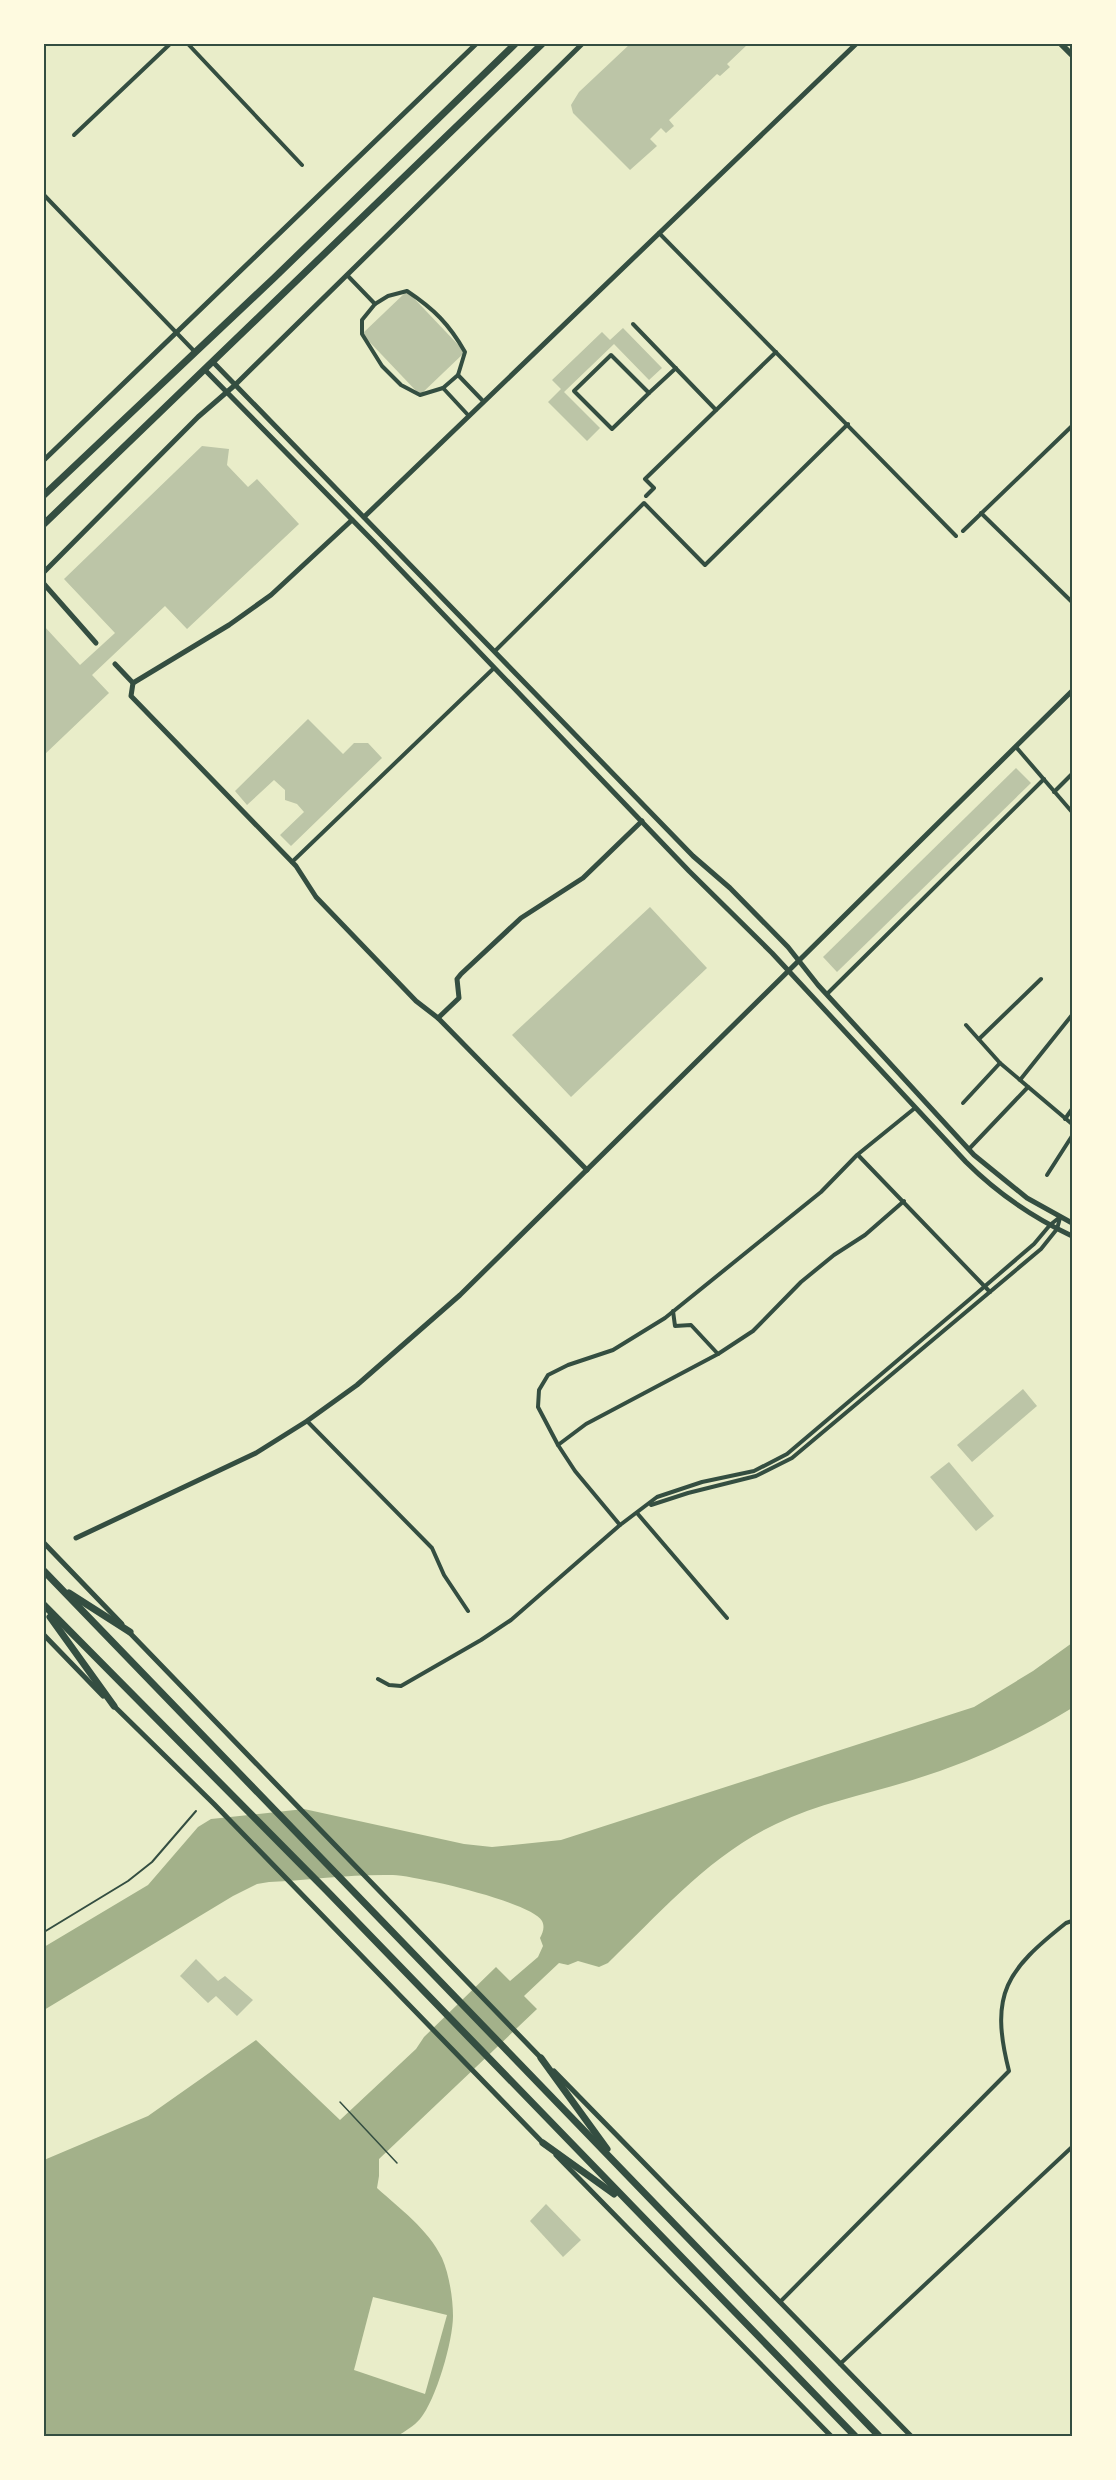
<svg xmlns="http://www.w3.org/2000/svg" width="1116" height="2480" font-family="Merriweather,serif">
	<style>
		.water { fill: #a3b18a }
		.pier { fill: #e9edc9 }
		.building { fill: #bcc5a7 }
		.lines { fill: none; stroke-linecap: round; stroke-linejoin: round }
		.path { stroke: #344e41; stroke-width: 1.5 }
		.service { stroke: #344e41; stroke-width: 2 }
		.minor { stroke: #344e41; stroke-width: 4 }
		.tertiary { stroke: #344e41; stroke-width: 5 }
		.secondary { stroke: #344e41; stroke-width: 5 }
		.primary { stroke: #344e41; stroke-width: 6 }
		.trunk { stroke: #344e41; stroke-width: 7 }
		.neatline { fill: none; stroke: #344e41; stroke-width: 2 }
	</style>
	<rect width="100%" height="100%" fill="#e9edc9"/>
	<path class="water" d="M1072,1643V1708C1020,1740 966,1764 906,1782C863,1795 817,1804 776,1824C710,1855 660,1913 608,1963L599,1967L578,1961L568,1965L559,1963L524,1996L537,2009L379,2159V2176L377,2188C400,2209 428,2229 442,2258C449,2274 453,2298 453,2316C453,2341 436,2400 420,2419C414,2426 405,2431 398,2436H44V2160L148,2116L256,2040L340,2120L416,2049L424,2037L496,1967L510,1981L538,1957L543,1946L540,1938C543,1932 545,1927 542,1921C532,1902 417,1876 393,1875C352,1874 310,1880 269,1882L257,1884L233,1896L44,2010V1947L148,1885L198,1827L211,1819L304,1809L464,1844L492,1847L561,1840L974,1707L1033,1671Z"/>
	<polygon class="pier" points="373,2297 447,2315 425,2394 354,2370"/>
	<g class="building">
		<polygon points="630,44 748,44 727,64 730,67 720,76 717,74 669,120 674,126 666,133 661,128 650,139 657,146 630,170 573,113 571,105 579,92"/>
		<polygon points="407,291 465,352 420,395 362,334"/>
		<polygon points="623,328 662,368 649,380 614,344 564,392 600,428 587,441 548,402 561,389 552,380 602,332 610,340"/>
		<polygon points="202,446 229,449 227,465 248,487 257,479 299,524 187,629 165,606 92,675 109,693 44,755 44,626 80,665 115,633 64,579"/>
		<polygon points="308,719 343,754 354,743 368,743 382,758 291,846 280,835 304,812 297,804 285,800 285,790 274,780 247,805 235,791"/>
		<polygon points="1016,768 1031,783 837,972 823,957"/>
		<polygon points="650,907 707,968 571,1097 512,1035"/>
		<polygon points="1023,1389 1037,1406 972,1462 957,1445"/>
		<polygon points="949,1462 994,1516 976,1531 930,1477"/>
		<polygon points="196,1959 218,1981 225,1976 253,2000 237,2016 216,1996 208,2003 180,1976"/>
		<polygon points="546,2204 581,2240 563,2257 530,2221"/>
	</g>
	<g class="lines">
		<polyline class="path" points="340,2102 397,2163"/>
		<polyline class="service" points="44,1932 128,1881 152,1862 196,1811"/>
		<g class="minor">
			<polyline points="188,44 302,165"/>
			<polyline points="74,135 170,44"/>
			<polyline points="44,195 195,352"/>
			<polyline points="659,233 956,536"/>
			<path d="M347,275L375,304L388,296L407,291C434,309 449,324 465,352L458,375"/>
			<polyline points="375,304 362,320 362,334 382,366 401,385 420,395 443,388"/>
			<polyline points="633,324 716,410"/>
			<polygon points="611,355 649,393 612,429 574,391"/>
			<polyline points="649,393 676,368"/>
			<polyline points="468,415 443,388 458,375 483,401"/>
			<polyline points="646,496 654,488 645,479 776,352"/>
			<polyline points="981,513 1072,602"/>
			<polyline points="963,531 1072,426"/>
			<polyline points="495,651 644,503 705,565 848,424"/>
			<polyline points="1016,747 1072,812"/>
			<polyline points="1054,792 1072,774"/>
			<polyline points="292,862 494,668"/>
			<polyline points="827,994 1044,779"/>
			<polyline points="966,1025 1000,1063 1072,1124"/>
			<polyline points="979,1039 1041,979"/>
			<polyline points="1020,1080 1072,1015"/>
			<polyline points="963,1103 1000,1063"/>
			<polyline points="1065,1119 1072,1109"/>
			<polyline points="969,1149 1028,1087"/>
			<polyline points="858,1155 990,1292"/>
			<polyline points="1047,1175 1072,1136"/>
			<polyline points="673,1311 675,1326 691,1325 718,1354"/>
			<polyline points="307,1421 432,1548 444,1575 468,1611"/>
			<polyline points="558,1445 586,1424 718,1354 753,1331 801,1282 834,1255 865,1235 904,1201"/>
			<polyline points="651,1505 688,1493 756,1476 792,1458 1041,1249 1057,1229 1060,1218"/>
			<polyline points="637,1513 727,1618"/>
			<polyline points="620,1525 575,1471 558,1445 538,1407 539,1390 548,1375 568,1365 613,1350 665,1318 821,1192 857,1155 915,1108"/>
			<polyline points="378,1679 389,1685 401,1686 481,1640 511,1620 620,1525 657,1497 702,1482 754,1471 787,1454 970,1299 1034,1244 1050,1225 1060,1217"/>
			<path d="M780,2302L1009,2071C989,1993 1007,1970 1066,1923L1072,1921"/>
			<polyline points="840,2364 1072,2147"/>
		</g>
		<g class="tertiary">
			<polyline points="44,460 476,44"/>
			<polyline points="364,517 856,44"/>
			<polyline points="44,572 198,417 235,385 582,44"/>
			<polyline points="44,584 96,643"/>
			<polyline points="115,664 133,683 131,696 296,866 316,897 416,1001 438,1018 587,1170"/>
			<polyline points="133,683 229,625 271,595 352,520"/>
			<polyline points="438,1018 459,998 457,979 461,974 521,918 583,878 642,821"/>
			<polyline points="76,1538 256,1453 307,1421 357,1385 460,1295 1072,691"/>
			<polyline points="44,1543 122,1624"/>
			<polyline points="128,1631 543,2060"/>
			<polyline points="44,1635 103,1696"/>
			<polyline points="112,1704 214,1804 545,2145"/>
			<polyline points="554,2071 911,2436"/>
			<polyline points="556,2155 831,2436"/>
		</g>
		<g class="secondary">
			<polyline points="213,362 693,856 730,888 788,947 818,985 974,1155 1027,1198 1072,1223"/>
			<path d="M205,370L374,542L689,871L772,953L966,1162C998,1194 1032,1217 1072,1236"/>
		</g>
		<polyline class="primary" points="1061,44 1072,55"/>
		<g class="trunk">
			<polyline points="44,495 275,277 515,44"/>
			<polyline points="44,524 542,44"/>
			<polyline points="44,1571 879,2436"/>
			<polyline points="69,1593 130,1632"/>
			<polyline points="44,1605 327,1891 855,2436"/>
			<polyline points="50,1617 114,1706"/>
			<polyline points="541,2058 607,2149"/>
			<polyline points="543,2143 614,2194"/>
		</g>
	</g>
	<rect width="1116" height="2480" fill="none" stroke="#fefae0" stroke-width="90"/>
	<rect x="45" y="45" width="1026" height="2390" class="neatline"/>
</svg>
